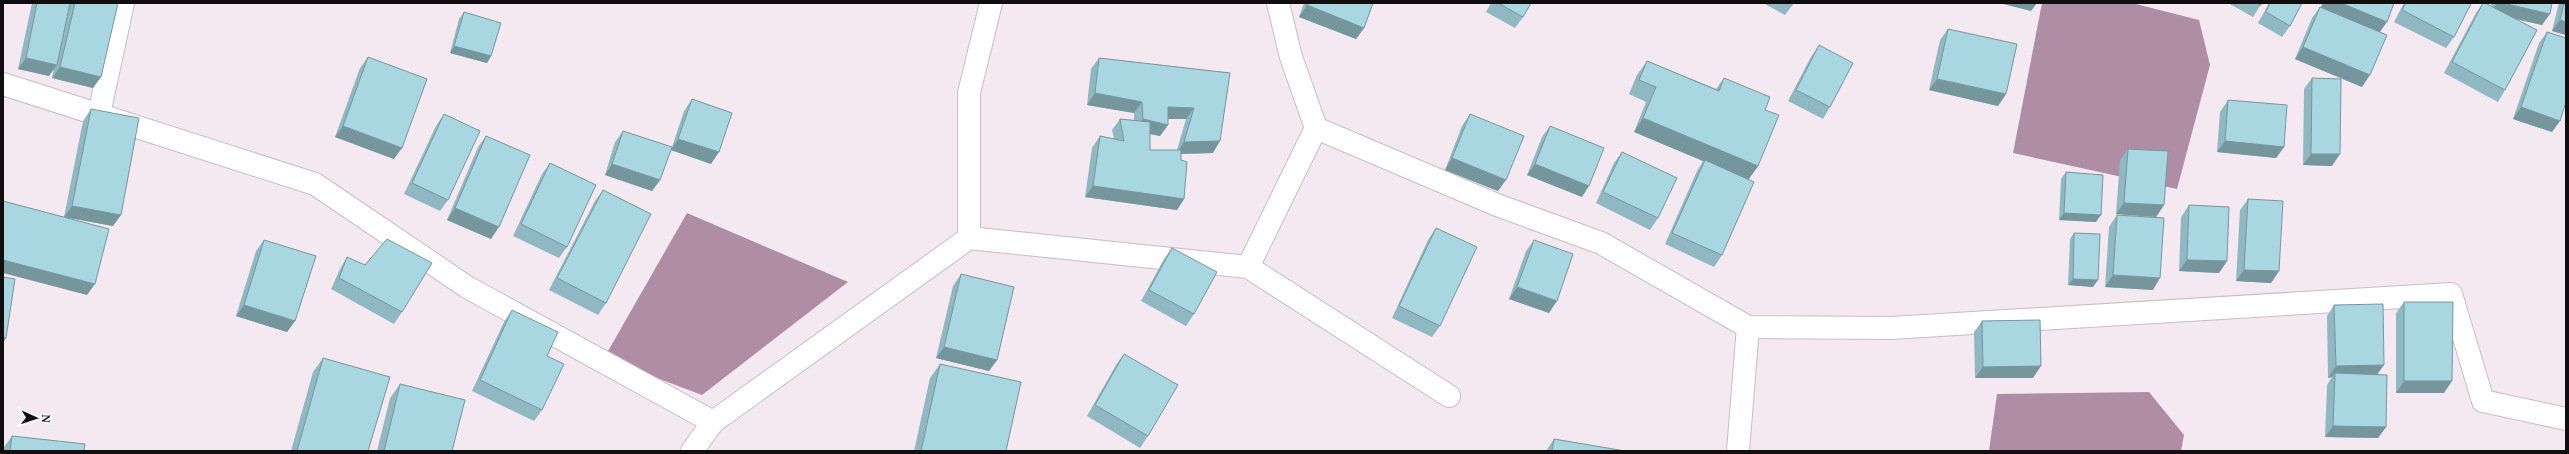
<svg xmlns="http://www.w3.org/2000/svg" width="2569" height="454" font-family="'PT Serif',serif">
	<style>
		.water { fill: #af8ea5 }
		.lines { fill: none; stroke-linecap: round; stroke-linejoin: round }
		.minor-casing { stroke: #c8bdc4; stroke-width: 24 }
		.minor { stroke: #fff; stroke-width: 22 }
		.wall { fill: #90b8c2; fill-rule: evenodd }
		.shaded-wall { fill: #76969e }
		.building { fill: #a8d6e1; stroke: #76969e }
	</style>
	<rect width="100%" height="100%" fill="#f4e9f1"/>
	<g class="water">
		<polygon points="2042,3 2132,3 2199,20 2210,65 2177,189 2013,153"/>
		<polygon points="687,213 848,282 702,395 604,358"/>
		<polygon points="2149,392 2184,435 2181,451 1989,451 1997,394"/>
	</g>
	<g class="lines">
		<defs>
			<g id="minor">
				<polyline points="3,84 315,184 467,287 713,422"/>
				<polyline points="99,114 123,3"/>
				<polyline points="1316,128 1497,205 1601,243 1748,327 1891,328 2451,294 2483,401 2566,419"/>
				<polyline points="969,238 1248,267 1316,128 1291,57 1278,3"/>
				<polyline points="1248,267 1449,396"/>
				<polyline points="692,451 713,422 969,238 969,93 991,3"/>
				<polyline points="1738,451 1748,327"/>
			</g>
		</defs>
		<use href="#minor" class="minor-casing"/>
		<use href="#minor" class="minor"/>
	</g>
	<g class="wall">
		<polygon points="32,3 118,3 93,88 52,78 54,68 49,76 18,69"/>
		<polygon points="1304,3 1373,3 1364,28 1356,39 1299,17"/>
		<polygon points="1491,3 1531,3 1523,17 1515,28 1486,12"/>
		<polygon points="1763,3 1794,3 1785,15"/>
		<polygon points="2228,3 2262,3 2253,17"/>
		<polygon points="2269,3 2302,3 2290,26 2282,37 2258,23"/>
		<polygon points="2322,3 2394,3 2380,32 2362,87 2295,59 2312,18 2320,7 2321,7"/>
		<polygon points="2404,3 2469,3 2454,37 2446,48 2394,22"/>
		<polygon points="2483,3 2491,6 2492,3 2552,3 2542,25 2516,19 2505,90 2498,102 2444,73 2476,13"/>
		<polygon points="2559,3 2566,3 2566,35 2552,31"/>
		<polygon points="464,12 491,56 487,63 450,53 459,19"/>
		<polygon points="1948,29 2006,94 1998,106 1929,90 1940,40"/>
		<polygon points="2547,32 2552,132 2513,119 2539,43"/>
		<polygon points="1819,45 1830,107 1823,119 1788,101 1811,57"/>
		<polygon points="368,57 394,159 335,137 360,68"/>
		<path d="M1099,58L1230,73L1213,153L1181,154V160L1184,199L1177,210L1085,197L1092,148L1100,136L1114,139L1112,130L1120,119L1134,120V113L1087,105L1091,69ZM1168,119H1186L1177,150H1150V134L1160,136L1168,125Z"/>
		<polygon points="1647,61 1716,89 1724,78 1765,110 1758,166 1749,179 1722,255 1714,267 1665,244 1697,171 1703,161 1634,132 1646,102 1629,94 1637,75"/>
		<polygon points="2312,78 2332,166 2303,165 2304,89"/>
		<polygon points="692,99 711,164 671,150 684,111"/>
		<polygon points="2228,100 2284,147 2276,158 2217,152 2220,112"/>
		<polygon points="91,109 113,226 64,217 83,121"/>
		<polygon points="444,114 448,200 440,211 404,194 436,126"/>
		<polygon points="1470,114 1498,191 1445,170 1462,126"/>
		<polygon points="1550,126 1582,197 1527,175 1542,137"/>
		<polygon points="623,131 660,180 652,191 605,175 615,142"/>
		<polygon points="486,136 491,239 447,220 478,147"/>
		<polygon points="2128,149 2164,205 2156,217 2116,214 2120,160"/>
		<polygon points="1622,152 1658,218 1650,230 1596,203 1614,163"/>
		<polygon points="550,163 567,247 559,258 513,236 542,174"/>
		<polygon points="2066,172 2096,222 2059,220 2061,179"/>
		<polygon points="603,190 606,303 598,315 549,290 595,201"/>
		<polygon points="2248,199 2279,271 2271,283 2236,281 2240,210"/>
		<polygon points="2189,205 2227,261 2219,273 2179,271 2181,217"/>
		<polygon points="2117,215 2153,290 2105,287 2109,227"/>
		<polygon points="1436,228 1440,326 1432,337 1392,318 1428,240"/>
		<polygon points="2074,233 2093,287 2068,285 2070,239"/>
		<polygon points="264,240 295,321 287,332 236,316 256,251"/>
		<polygon points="1534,240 1549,313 1509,299 1526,251"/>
		<polygon points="1172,248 1194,314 1186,326 1141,301 1164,259"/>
		<polygon points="347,257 402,312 394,324 331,289 340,269"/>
		<polygon points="961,274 997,360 989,371 936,358 953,286"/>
		<polygon points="2404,302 2444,393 2396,393 2396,313"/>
		<polygon points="2334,305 2378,375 2386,427 2378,438 2325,437 2327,385 2332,377 2328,378 2327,316"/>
		<polygon points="512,310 547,356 542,410 534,421 472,391 504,322"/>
		<polygon points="1982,321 2033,378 1975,378 1974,332"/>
		<polygon points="1124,354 1148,436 1140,448 1087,416 1116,365"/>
		<polygon points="323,358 368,451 291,451 313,372"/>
		<polygon points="940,364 1006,451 914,451 930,378"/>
		<polygon points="400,384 452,451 377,451 390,398"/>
		<polygon points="12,436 84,451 4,451 4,447"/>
		<polygon points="1554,439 1625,451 1546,451"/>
	</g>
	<g class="shaded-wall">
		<polygon points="1999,3 2037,3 2031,11"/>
		<polygon points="2324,3 2341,3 2387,22 2379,33 2320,9"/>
		<polygon points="2497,3 2503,3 2550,14 2542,25 2490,13"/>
		<polygon points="1307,5 1364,28 1356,39 1299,17"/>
		<polygon points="2560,20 2566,22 2566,35 2552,31"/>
		<polygon points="454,46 491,56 487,63 450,53"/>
		<polygon points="2303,47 2370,75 2362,87 2295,59"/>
		<polygon points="26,58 57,65 49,76 18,69"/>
		<polygon points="60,67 101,77 93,88 52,78"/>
		<polygon points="1937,79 2006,94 1998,106 1929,90"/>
		<polygon points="1095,93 1142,102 1134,113 1087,105"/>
		<polygon points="1168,107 1194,108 1186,119 1160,119"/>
		<polygon points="2521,107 2560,121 2552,132 2513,119"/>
		<polygon points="1643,118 1758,166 1748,180 1705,160 1703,161 1634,132"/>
		<polygon points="1143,119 1168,125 1160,136 1135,131"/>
		<polygon points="343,126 402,148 394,159 335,137"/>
		<polygon points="678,139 719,152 711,164 671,150"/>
		<polygon points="1220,141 1213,153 1176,154 1184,142"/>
		<polygon points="2225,141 2284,147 2276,158 2217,152"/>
		<polygon points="2311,154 2340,154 2332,166 2303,165"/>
		<polygon points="1452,158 1506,180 1498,191 1445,170"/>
		<polygon points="612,164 660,180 652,191 605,175"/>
		<polygon points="1535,164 1589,186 1582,197 1527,175"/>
		<polygon points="1093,186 1184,199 1177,210 1085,197"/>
		<polygon points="2124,203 2164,205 2156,217 2116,214"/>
		<polygon points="72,206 121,215 113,226 64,217"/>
		<polygon points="455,208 499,227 491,239 447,220"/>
		<polygon points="2064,213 2101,215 2096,222 2059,220"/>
		<polygon points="3,260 95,284 87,295 3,273"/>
		<polygon points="2187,260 2227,261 2219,273 2179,271"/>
		<polygon points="2244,270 2279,271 2271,283 2236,281"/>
		<polygon points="2113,275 2160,278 2153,290 2105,287"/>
		<polygon points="2073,279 2098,280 2093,287 2068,285"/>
		<polygon points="1517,287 1557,301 1549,313 1509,299"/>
		<polygon points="244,305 295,321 287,332 236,316"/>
		<polygon points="3,338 6,338 3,343"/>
		<polygon points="944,347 997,360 989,371 936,358"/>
		<polygon points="2384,365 2376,376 2335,373 2332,377 2328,378 2336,366"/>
		<polygon points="2041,366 2033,378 1975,378 1983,367"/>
		<polygon points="2404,381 2452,381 2444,393 2396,393"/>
		<polygon points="2333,426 2386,427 2378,438 2325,437"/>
	</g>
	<g class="building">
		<polygon points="37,3 70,3 57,65 26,58"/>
		<polygon points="75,3 118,3 101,77 60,67"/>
		<polygon points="1307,3 1373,3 1364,28 1307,5"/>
		<polygon points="1498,3 1531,3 1523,17"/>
		<polygon points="2256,3 2262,3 2261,5"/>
		<polygon points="2270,3 2302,3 2290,26 2266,12"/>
		<polygon points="2341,3 2394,3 2387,22"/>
		<polygon points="2406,3 2469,3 2471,4 2454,37 2402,10"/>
		<polygon points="2483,3 2485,3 2537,30 2505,90 2452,62"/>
		<polygon points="2503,3 2552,3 2550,14"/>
		<polygon points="2564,3 2566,3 2566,22 2560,20"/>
		<polygon points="2320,7 2387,35 2370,75 2303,47"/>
		<polygon points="464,12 501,23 491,56 454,46"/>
		<polygon points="1948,29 2017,44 2006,94 1937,79"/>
		<polygon points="2547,32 2566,38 2566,102 2560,121 2521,107"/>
		<polygon points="1819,45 1853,63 1830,107 1796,90"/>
		<polygon points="368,57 427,79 402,148 343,126"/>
		<polygon points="1099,58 1230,73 1220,141 1184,142 1194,108 1168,107 1168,125 1143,119 1142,102 1095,93"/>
		<polygon points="1647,61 1719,91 1724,78 1770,97 1765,110 1779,115 1758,166 1643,118 1656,87 1639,80"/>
		<polygon points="2312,78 2341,79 2340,154 2311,154"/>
		<polygon points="692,99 732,113 719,152 678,139"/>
		<polygon points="2228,100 2287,105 2284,147 2225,141"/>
		<polygon points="91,109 139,118 121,215 72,206"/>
		<polygon points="444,114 480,131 448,200 412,183"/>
		<polygon points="1470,114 1524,136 1506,180 1452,158"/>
		<polygon points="1120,119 1150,122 1150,150 1181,150 1181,160 1187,162 1184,199 1093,186 1100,136 1124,141"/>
		<polygon points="1550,126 1604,148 1589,186 1535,164"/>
		<polygon points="623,131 672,147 660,180 612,164"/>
		<polygon points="486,136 530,155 499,227 455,208"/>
		<polygon points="2128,149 2168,151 2164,205 2124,203"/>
		<polygon points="1622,152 1677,178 1658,218 1603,192"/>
		<polygon points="1705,160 1754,182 1722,255 1672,233"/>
		<polygon points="550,163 596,185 567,247 521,224"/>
		<polygon points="2066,172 2103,175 2101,215 2064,213"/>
		<polygon points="603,190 651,214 606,303 557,278"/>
		<polygon points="2248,199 2283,201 2279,271 2244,270"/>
		<polygon points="3,201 109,229 95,284 3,260"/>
		<polygon points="2189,205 2229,207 2227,261 2187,260"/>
		<polygon points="2117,215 2164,218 2160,278 2113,275"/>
		<polygon points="1436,228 1477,247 1440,326 1399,306"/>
		<polygon points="2074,233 2100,234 2098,280 2073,279"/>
		<polygon points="387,239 432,263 402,312 339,278 347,257 365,265"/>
		<polygon points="264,240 316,256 295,321 244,305"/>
		<polygon points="1534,240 1573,254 1557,301 1517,287"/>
		<polygon points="1172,248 1217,272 1194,314 1149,290"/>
		<polygon points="961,274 1014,287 997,360 944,347"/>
		<polygon points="3,277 15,279 6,338 3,338"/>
		<polygon points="2404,302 2453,302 2452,381 2404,381"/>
		<polygon points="2383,304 2384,365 2336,366 2334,305"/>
		<polygon points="512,310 558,332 547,356 564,364 542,410 480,380"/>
		<polygon points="2040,320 2041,366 1983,367 1982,321"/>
		<polygon points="1124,354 1178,385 1148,436 1095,405"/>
		<polygon points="323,358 390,377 368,451 297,451"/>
		<polygon points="940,364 1021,382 1006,451 921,451"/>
		<polygon points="2335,373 2387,375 2386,427 2333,426"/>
		<polygon points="400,384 465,400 452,451 384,451"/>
		<polygon points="12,436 85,444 84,451 10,451"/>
		<polygon points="1554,439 1625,451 1552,451"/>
	</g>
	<rect width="2569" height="454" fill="none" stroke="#110e10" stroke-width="8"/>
	<g transform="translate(36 418) rotate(93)" stroke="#ffffff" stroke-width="3" paint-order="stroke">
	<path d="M0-3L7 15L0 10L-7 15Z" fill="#110e10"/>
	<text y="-6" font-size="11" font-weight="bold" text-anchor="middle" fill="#110e10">N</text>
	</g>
</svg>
